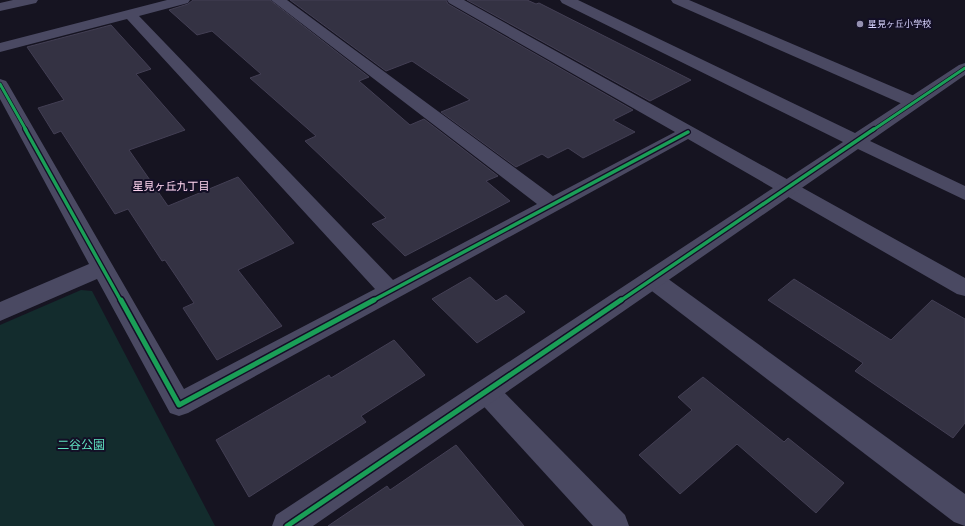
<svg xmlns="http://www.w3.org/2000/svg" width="965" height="526" font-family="Commissioner,'Noto Sans JP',sans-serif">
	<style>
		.green { fill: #132c2d }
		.building { fill: #343243; stroke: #433f54 }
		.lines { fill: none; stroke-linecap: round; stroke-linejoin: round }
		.minor { fill: #4a4962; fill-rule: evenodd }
		.tertiary { fill: #4a4962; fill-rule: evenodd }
		.cycleway-far2-casing { stroke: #130f26; stroke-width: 4.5 }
		.cycleway-far1-casing { stroke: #130f26; stroke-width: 6 }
		.cycleway-casing { stroke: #130f26; stroke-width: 8 }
		.cycleway-far2 { stroke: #1a9f57; stroke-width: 3 }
		.cycleway-far1 { stroke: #1a9f57; stroke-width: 3.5 }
		.cycleway { stroke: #1a9f57; stroke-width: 5 }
		.poi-dot { fill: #9591b1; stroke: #130f26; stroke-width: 1.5 }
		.labels { text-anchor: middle; stroke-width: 4; stroke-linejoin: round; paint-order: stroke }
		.far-poi-label { font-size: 9px; fill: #d9d4ff; stroke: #130f26; text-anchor: start }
		.neighbourhood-label { font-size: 11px; fill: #ffd6f0; stroke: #130f26 }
		.near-park-label { font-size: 12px; fill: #5fe0c0; stroke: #130f26 }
	</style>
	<rect width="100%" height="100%" fill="#161421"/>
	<polygon class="green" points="81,290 92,291 215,526 0,526 0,325"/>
	<g class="building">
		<polygon points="193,0 270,0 369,77 359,81 410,125 424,119 498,176 486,181 510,201 405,256 372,224 386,218 305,141 316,136 250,78 261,74 212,31 197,35 169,10 188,4"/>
		<polygon points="290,0 446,0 448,4 633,110 613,120 635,132 583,158 568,148 548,158 542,154 516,167 441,112 470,100 412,61 386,71"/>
		<polygon points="467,0 527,0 536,4 539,3 691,80 650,101"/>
		<polygon points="111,25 151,69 136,74 185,130 129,150 168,206 238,177 294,243 238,270 282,326 217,360 183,308 194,303 165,260 162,261 128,209 115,214 61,131 54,134 38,108 64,100 27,47"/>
		<polygon points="470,277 496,301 506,295 525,312 477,343 432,299"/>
		<polygon points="794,279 891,340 932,300 965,319 965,423 953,438 855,371 863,363 768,300"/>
		<polygon points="394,340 425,375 361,416 366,422 249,497 216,440 329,375 331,378"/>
		<polygon points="703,377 784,442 788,438 844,483 816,513 737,444 680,494 639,455 692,410 678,397"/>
		<polygon points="456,445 524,526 328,526 387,486 390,490"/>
	</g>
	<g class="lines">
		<g class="minor">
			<polygon points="167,0 190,0 188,3 139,16 393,280 537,204 271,0 287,0 553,196 675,132 449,3 447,0 464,0 965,278 965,296 957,294 688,139 188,413 179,416 170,413 97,279 0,321 0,302 89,264 0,99 0,79 6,81 8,84 184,389 375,289 127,19 0,52 0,43"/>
			<polygon points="671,0 689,0 919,98 921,102 919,106 913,107 907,106 673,3"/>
			<polygon points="652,271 660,273 965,494 965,526 954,522 644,285 641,279 644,273"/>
			<polygon points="486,380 495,383 625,515 629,526 593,526 477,399 473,391 477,383"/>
		</g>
		<g class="tertiary">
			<polygon points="13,0 38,0 36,3 0,11 0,3"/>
			<polygon points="560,0 578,0 855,133 959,65 965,63 965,75 870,141 965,186 965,200 858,149 313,526 272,526 276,515 843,142 562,3"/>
		</g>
		<defs>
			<g id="cycleway-far2">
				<polyline points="0,84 26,130"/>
				<polyline points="873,130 965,68"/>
			</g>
			<g id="cycleway-far1">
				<polyline points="25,129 121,301"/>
				<polyline points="372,301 688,132"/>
				<polyline points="620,301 874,129"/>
			</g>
			<g id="cycleway">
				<polyline points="121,300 179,405 374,300"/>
				<polyline points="287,526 621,300"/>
			</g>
		</defs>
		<use href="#cycleway-far2" class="cycleway-far2-casing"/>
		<use href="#cycleway-far1" class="cycleway-far1-casing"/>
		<use href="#cycleway" class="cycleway-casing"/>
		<use href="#cycleway-far2" class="cycleway-far2"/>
		<use href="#cycleway-far1" class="cycleway-far1"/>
		<use href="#cycleway" class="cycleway"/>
	</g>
	<circle class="poi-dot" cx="860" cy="24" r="4"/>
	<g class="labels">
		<g class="far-poi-label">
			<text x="868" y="27">星見ヶ丘小学校</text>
		</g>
		<g class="neighbourhood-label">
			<text x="171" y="190">星見ヶ丘九丁目</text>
		</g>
		<g class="near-park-label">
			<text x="81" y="449">二谷公園</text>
		</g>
	</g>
</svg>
